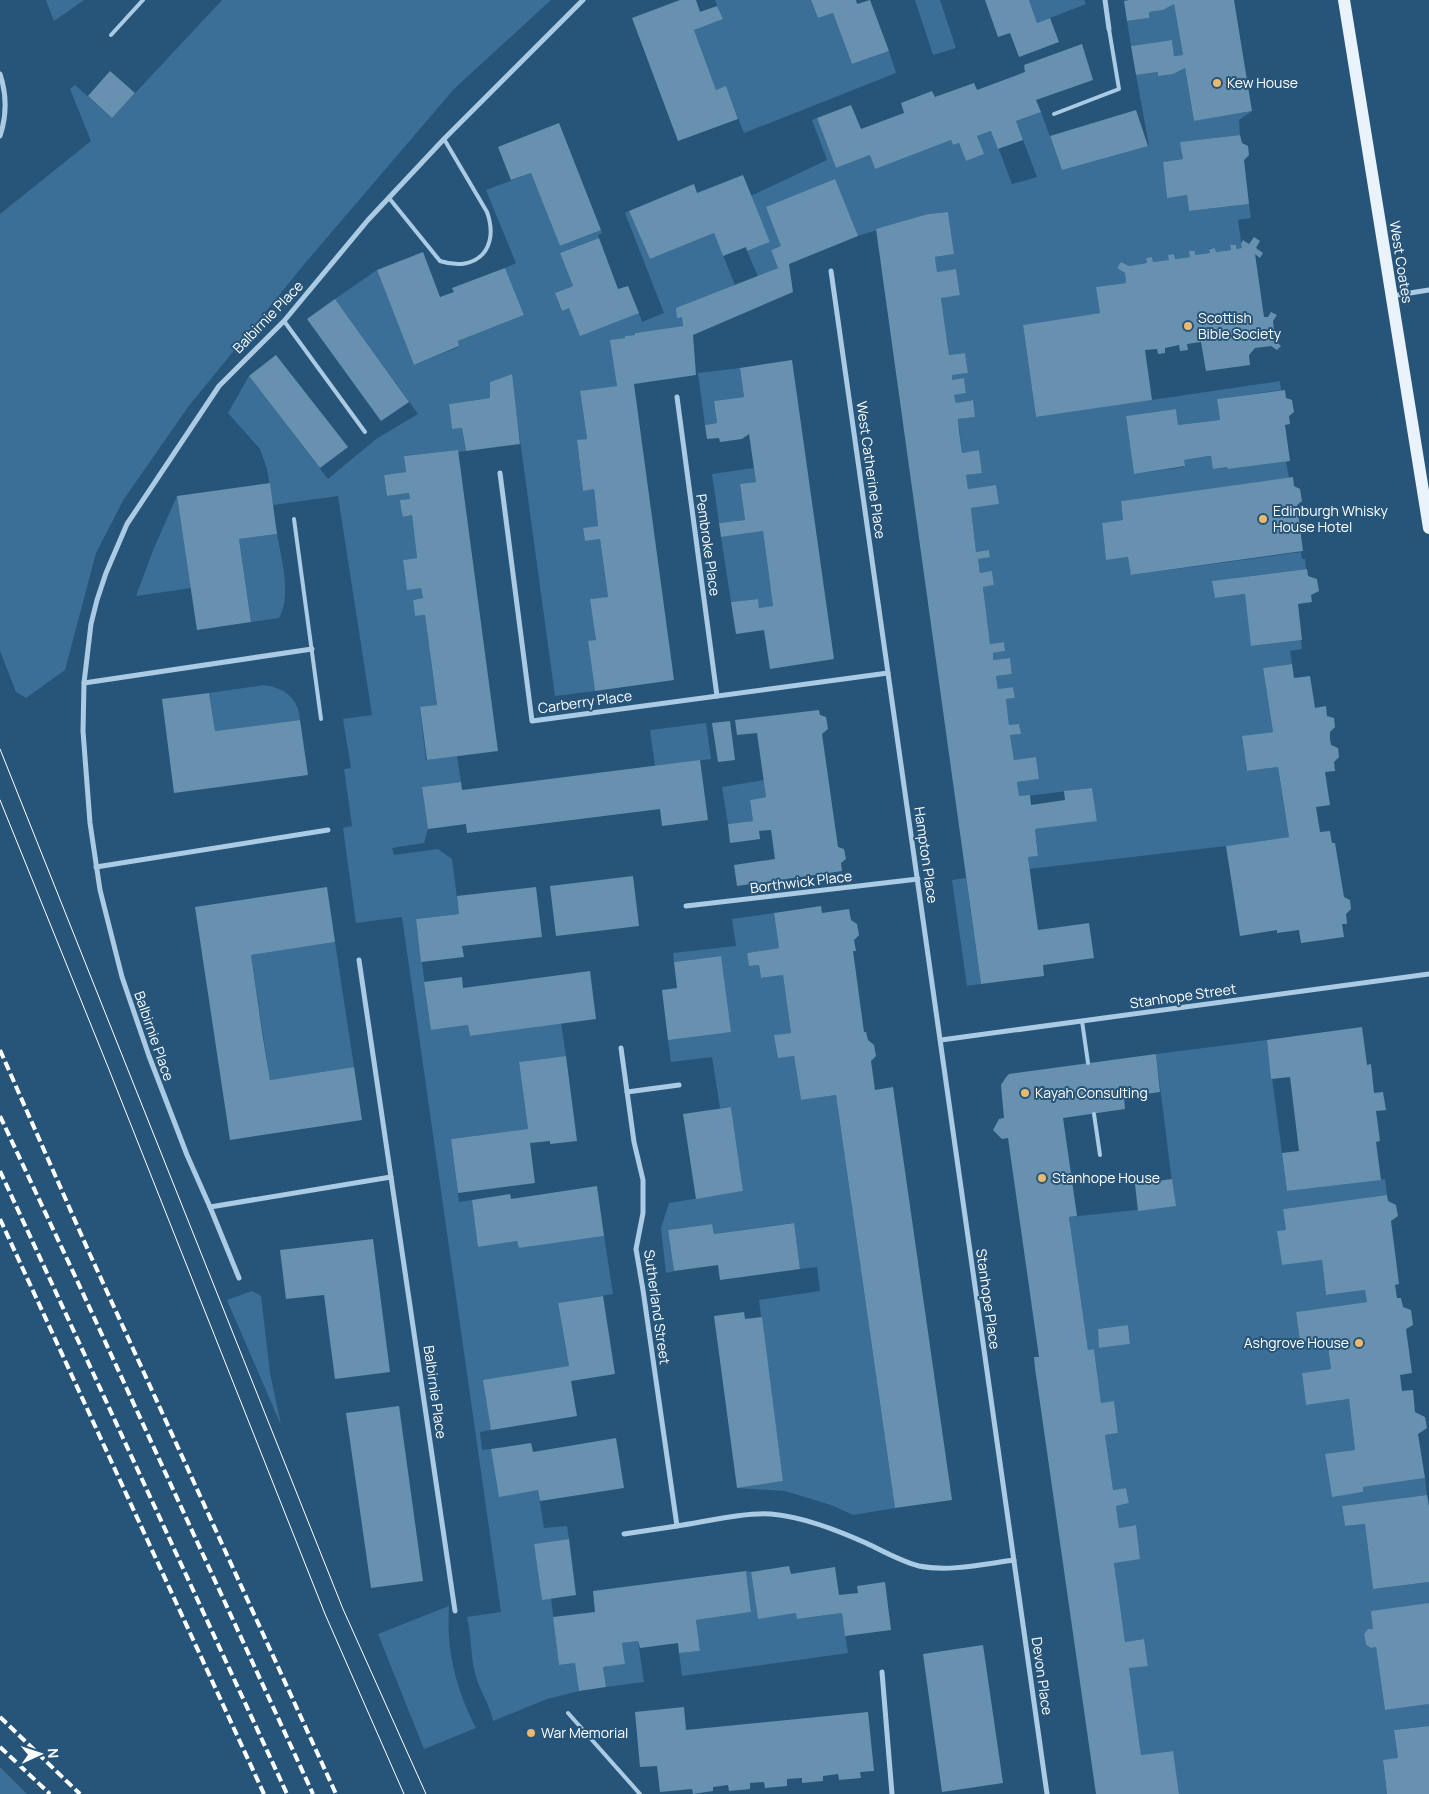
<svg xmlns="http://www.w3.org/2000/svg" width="1429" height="1794" font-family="Manrope,sans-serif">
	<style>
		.green { fill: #3b6f97; fill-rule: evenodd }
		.building { fill: #6791af }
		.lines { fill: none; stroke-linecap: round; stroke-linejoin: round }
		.lane { stroke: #aacbe3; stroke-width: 4 }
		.street { stroke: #aacbe3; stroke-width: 5 }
		.primary { stroke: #eaf3fc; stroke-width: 12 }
		.tram { stroke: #fff; stroke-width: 1 }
		.rail { stroke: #fff; stroke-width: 4; stroke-dasharray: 9 4; stroke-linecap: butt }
		.poi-dot { fill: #ebb870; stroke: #27557a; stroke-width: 2 }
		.labels { text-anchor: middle; stroke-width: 4; stroke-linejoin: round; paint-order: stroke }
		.poi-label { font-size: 14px; fill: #fff; stroke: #27557a; text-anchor: start }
		.street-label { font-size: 14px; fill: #fff; stroke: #27557a }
	</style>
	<rect width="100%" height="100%" fill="#27557a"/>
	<g class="green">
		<polygon points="46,0 84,0 54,21"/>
		<polygon points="222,0 551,0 454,89 306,262 188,407 124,499 96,553 65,670 26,698 16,692 0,651 0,214 91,141 70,89 75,85 112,118"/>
		<polygon points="715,0 811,0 818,18 833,13 852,64 889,51 896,73 744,133 726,87 716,90 694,30 722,19"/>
		<polygon points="915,0 940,0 956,48 933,55"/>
		<polygon points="1029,0 1084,0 1086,4 1037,23"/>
		<polygon points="1174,4 1183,55 1174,56 1172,40 1131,46 1127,21 1149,18 1149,12 1163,10"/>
		<polygon points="1185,68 1194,121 1252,111 1239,120 1240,135 1181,142 1183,159 1163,162 1167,197 1187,195 1189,211 1249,204 1251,218 1238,220 1242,248 1236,249 1236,245 1230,245 1231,250 1216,252 1215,248 1209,248 1210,253 1195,255 1195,251 1190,251 1190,257 1175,259 1174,254 1169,255 1169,260 1153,262 1152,257 1146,258 1147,263 1129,266 1121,262 1117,268 1125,273 1126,283 1097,287 1100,313 1023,325 1036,417 1280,381 1281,390 1217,399 1220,420 1178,425 1176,409 1126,416 1134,474 1184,467 1184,460 1211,456 1214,469 1227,467 1228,469 1286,461 1289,478 1121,501 1123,520 1102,523 1106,560 1128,557 1132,575 1301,552 1302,559 1305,559 1306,569 1213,581 1215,598 1245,594 1252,646 1301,640 1302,649 1290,651 1292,664 1263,668 1273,732 1242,737 1247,771 1278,767 1289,837 1226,846 1029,869 1028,857 1038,855 1035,829 1097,820 1092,788 1019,797 1017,782 1039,779 1036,757 1014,760 1010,735 1020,734 1019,724 1009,725 1006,699 1015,698 1013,687 998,689 996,676 1012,674 1010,658 993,660 993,653 1005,651 1004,642 990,644 983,587 994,585 992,572 980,573 978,559 990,556 989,550 976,552 971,508 999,504 995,485 968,489 966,475 982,472 979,450 962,453 958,419 975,417 972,400 956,403 954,395 966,393 964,379 952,380 952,375 968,373 965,353 949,355 941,298 960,294 956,269 937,272 935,257 954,254 948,212 928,214 858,236 781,246 771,250 778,268 758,276 747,251 770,242 751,196 827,160 812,120 817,118 836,168 870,155 875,168 951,140 953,145 959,143 966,161 983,154 977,136 992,131 1012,184 1037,177 1016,121 1041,112 1062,170 1149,145 1136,75 1158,72 1173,74"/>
		<path d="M531,173L560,246L601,230L602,233L598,235L599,238L560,253L573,286L555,293L562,311L569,308L639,313L642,322L664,313L625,213L629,211L650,259L714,233L735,285L677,317H682L683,326L635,333V335L626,336L625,338L611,340L617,386L580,392L587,439L577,441L583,490L594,489L598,526L583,528L585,541L600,539L608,597L591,599L596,640L588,642L595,691L555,696L511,374L490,382V398L449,404L452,429L462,428L466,451L458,452V450L404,456L406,472L384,475L387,496L409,493L410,499L401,500L403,517L412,515L417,558L403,560L407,589L421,588L423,598L413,600L415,616L425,615L437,705L420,708L426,760L457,756L461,782L422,787L428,829L424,843L392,848L394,855L438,849L452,859L459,914L416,919L431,1030L468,1025L470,1036L561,1023L566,1056L519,1062L528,1129L451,1139L459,1202L472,1200L479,1247L517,1241L519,1248L604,1236L613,1294L558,1303L569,1366L491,1430L480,1432L482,1450L491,1449L499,1496L538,1490L544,1528L567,1526L569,1539L534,1544L542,1599L551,1598L559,1665L575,1663L579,1691L547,1699L493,1721C490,1706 482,1694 477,1680C470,1660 472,1638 467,1617L501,1612L402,917L356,923L343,828L352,826L344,769L351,768L343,719L372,715L338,496L273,505L267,469L260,449L228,413L249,376L328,479L376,439L418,414L335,299L377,270L414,365L459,347L458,341L524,315L505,268L516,263L486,190Z"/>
		<polygon points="740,368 744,397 714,401 717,423 705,425 698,373"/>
		<polygon points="754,468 756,482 740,485 745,520 719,523 712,474"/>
		<polygon points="177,496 191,588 136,596 154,548"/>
		<polygon points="763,531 773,606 759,608 757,599 731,602 721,537"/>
		<path d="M277,534C281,558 292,596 279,618L251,622L239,539Z"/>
		<path d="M264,685C285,688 298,698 300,720L215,731L209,693Z"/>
		<polygon points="706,723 711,759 655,766 650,730"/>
		<polygon points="764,780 766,797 750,800 753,821 728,824 722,787"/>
		<polygon points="966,878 981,984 967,986 952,880"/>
		<polygon points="774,913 779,948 747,953 749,966 759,965 761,978 783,975 791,1033 775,1035 778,1058 794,1056 801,1100 836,1095 895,1508 853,1515 831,1505 785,1491 737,1488 783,1481 759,1300 820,1291 817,1267 800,1269 793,1223 714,1234 712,1224 668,1230 674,1271 666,1273 661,1228 669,1203 743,1191 731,1107 720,1108 712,1057 671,1062 668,1040 721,956 674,962 673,953 736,946 732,919"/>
		<polygon points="335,942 354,1067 270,1080 251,955"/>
		<path d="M1267,1040L1287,1191L1385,1179L1387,1195L1283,1209L1286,1230L1278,1231L1282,1265L1322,1260L1326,1295L1365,1290L1367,1302L1296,1312L1300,1342L1327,1339L1331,1369L1302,1373L1306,1405L1349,1399L1355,1450L1325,1455L1332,1496L1363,1492V1487L1425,1478L1427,1495L1342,1506L1345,1526L1365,1524L1373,1589L1429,1582V1603L1373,1629H1368L1364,1634L1366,1645L1371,1648L1376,1647L1385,1710L1429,1704V1726L1394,1730L1398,1758L1383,1761L1387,1794H1179L1172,1751L1141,1755L1129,1668L1148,1665L1144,1639L1125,1642L1114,1563L1135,1525L1119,1528L1116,1506L1129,1503L1126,1488L1113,1490L1105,1435L1118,1433L1114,1402L1101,1403L1094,1349L1088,1350L1069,1217L1175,1206L1156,1054ZM1128,1325L1130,1344L1100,1348L1098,1329Z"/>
		<polygon points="252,1291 261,1296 270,1373 281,1425 227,1300"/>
		<polygon points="746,1571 751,1572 758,1618 796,1613 798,1619 842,1613 848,1653 682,1676 679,1653 700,1651 696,1620 751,1612"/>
		<path d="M449,1606C446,1650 456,1689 476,1728L424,1749L378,1634Z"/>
		<polygon points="638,1641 644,1682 606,1687 603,1667 625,1664 622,1643"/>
		<polygon points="0,1767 27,1794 0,1794"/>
	</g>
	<g class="building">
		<polygon points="680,0 696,0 700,12 717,6 723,19 694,30 716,90 726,86 738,119 678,141 632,18"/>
		<polygon points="811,0 856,0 857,4 870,0 889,51 852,64 833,13 818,18"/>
		<polygon points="985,0 1029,0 1037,23 1050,18 1059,42 1019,57 1010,33 998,37"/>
		<polygon points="1129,0 1234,0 1252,111 1194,121 1185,68 1173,74 1158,76 1158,72 1136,75 1131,46 1172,40 1174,56 1183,55 1174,4 1163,10 1149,12 1149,18 1127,21 1124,1"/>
		<polygon points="1082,44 1093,80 1036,100 1041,112 1016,121 1023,140 998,149 991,131 977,136 984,154 966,161 959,143 953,145 951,140 875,169 870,155 836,168 817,118 851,105 861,129 904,113 901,103 932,91 935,97 974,83 977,90 1025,72 1024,65"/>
		<polygon points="110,71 135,93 112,118 88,96"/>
		<polygon points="1136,110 1148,146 1062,170 1050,136"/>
		<polygon points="559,123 601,230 560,246 531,173 511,180 498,147"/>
		<polygon points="1240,135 1242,143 1248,146 1249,155 1244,160 1249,204 1189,211 1187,195 1167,198 1163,162 1183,159 1180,142"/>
		<polygon points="743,175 770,242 747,251 746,247 723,256 714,233 650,259 629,211 694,184 697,193"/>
		<polygon points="835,179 858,236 789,264 793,292 693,335 696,375 634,384 674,680 595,691 588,641 596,640 590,599 608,597 600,539 585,541 583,528 598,526 594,489 583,491 577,440 587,439 580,391 617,386 610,340 625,338 625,336 635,335 635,333 683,326 682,317 677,318 676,308 778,268 771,250 781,246 766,207"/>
		<polygon points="948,212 954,254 935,257 937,272 956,269 960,295 941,298 949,355 965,353 968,373 952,375 952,380 964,378 966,393 954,395 956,403 973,400 975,417 958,419 959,431 962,453 979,450 982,473 966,475 968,489 996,485 999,504 971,508 976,552 989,550 990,557 978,559 980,573 992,571 994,585 983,587 990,644 1004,642 1005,651 993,653 993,660 1010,658 1012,674 996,676 998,689 1013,687 1015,698 1006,699 1009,725 1019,724 1021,734 1010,735 1014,760 1036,757 1039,779 1017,782 1019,796 1030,795 1031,805 1065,800 1064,791 1092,788 1097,821 1035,829 1038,856 1028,857 1038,930 1089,923 1094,958 1043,965 1044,976 981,984 876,229 928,214"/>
		<polygon points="1254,237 1260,241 1256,248 1263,253 1260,258 1255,254 1264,317 1268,317 1271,312 1277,315 1273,321 1274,330 1276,341 1281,346 1277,350 1271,346 1255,348 1249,355 1250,365 1206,371 1201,342 1187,344 1188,350 1180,351 1179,345 1165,348 1165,353 1158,354 1157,349 1145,350 1152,400 1036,417 1023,325 1100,313 1096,287 1126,283 1125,273 1117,268 1121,262 1129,266 1147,263 1146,258 1152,257 1153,262 1169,260 1168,255 1174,254 1175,259 1190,257 1189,251 1195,251 1195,255 1210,253 1209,249 1215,248 1216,252 1231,250 1230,245 1236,245 1236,249 1242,248 1241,244 1243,240 1249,244"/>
		<polygon points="599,238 618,289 628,286 639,313 580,336 569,308 562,311 555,293 573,286 560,253"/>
		<polygon points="423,252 440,297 454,292 452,288 505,268 524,315 458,341 459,346 414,365 377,270"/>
		<polygon points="335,299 409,402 381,421 307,319"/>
		<polygon points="276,355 348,447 320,468 249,376"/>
		<polygon points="792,360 834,659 770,669 764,630 736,634 731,602 758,599 759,608 773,606 763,531 721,537 719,523 745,520 740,484 756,482 749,434 742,439 720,442 719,438 707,439 705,425 717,423 714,401 744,397 740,368"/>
		<polygon points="512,374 520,444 466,451 462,428 452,429 449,404 490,398 490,382"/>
		<polygon points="1285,390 1286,398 1292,400 1294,412 1289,416 1290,424 1285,425 1290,461 1228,469 1227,467 1213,469 1211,456 1209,456 1184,460 1185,466 1134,474 1126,416 1176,409 1178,425 1220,420 1217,399"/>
		<polygon points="458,450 498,751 427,760 420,707 437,705 425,615 415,616 413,600 423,598 421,588 407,590 403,560 417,558 412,515 403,517 401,508 400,500 410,499 409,493 387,496 384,475 406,472 404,456"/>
		<polygon points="1293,477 1294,486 1300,489 1302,501 1297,505 1303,551 1131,575 1128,557 1106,560 1102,523 1123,520 1121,501"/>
		<polygon points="270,483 277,534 239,539 251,622 197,630 177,496"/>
		<polygon points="1307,569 1308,576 1317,579 1319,591 1311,595 1312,602 1298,604 1302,640 1251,646 1245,594 1215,598 1212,581"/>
		<polygon points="1292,664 1294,678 1310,676 1315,708 1326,706 1327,716 1334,718 1335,727 1330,732 1330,739 1331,745 1338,748 1339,757 1334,762 1335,771 1325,772 1330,805 1316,807 1320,832 1330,831 1332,843 1335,843 1344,897 1350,900 1351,909 1346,914 1347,924 1342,924 1344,937 1301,943 1299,930 1277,933 1277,930 1240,936 1226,846 1289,837 1278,767 1247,771 1242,736 1273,732 1263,668"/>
		<polygon points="209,693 215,731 300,720 308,775 174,793 162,699"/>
		<polygon points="819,710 820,715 826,717 828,729 822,734 838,847 844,849 846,859 841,863 842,871 737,886 734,865 775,859 771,830 759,831 760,839 730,843 728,824 753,821 750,800 766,797 757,733 737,735 735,720"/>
		<polygon points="730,721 735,760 718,762 712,723"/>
		<polygon points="700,760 708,820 662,826 660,809 467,833 466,824 428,829 422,787 461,782 462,790"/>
		<polygon points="633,876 639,926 556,936 550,886"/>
		<polygon points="327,887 335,942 251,955 263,1038 270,1080 354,1067 362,1120 230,1140 195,907"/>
		<polygon points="536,887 542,937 462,946 464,957 421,962 416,919 459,914 457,896"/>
		<polygon points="821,906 822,913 849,909 851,920 857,924 859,935 854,940 856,951 853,951 864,1032 866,1032 868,1040 874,1045 876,1056 871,1061 875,1090 893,1087 952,1500 895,1508 836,1095 801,1100 794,1056 778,1058 774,1035 791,1033 783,975 761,978 759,965 749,966 747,953 779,948 774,913"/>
		<polygon points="721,956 731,1032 668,1040 662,990 677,988 674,962"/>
		<polygon points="590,971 596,1019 470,1036 468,1025 431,1030 424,982 462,977 463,988"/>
		<polygon points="1362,1027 1367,1065 1371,1064 1374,1093 1383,1092 1386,1110 1376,1111 1380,1141 1376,1142 1381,1180 1287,1191 1282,1153 1299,1151 1290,1077 1271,1079 1267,1040"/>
		<polygon points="1156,1054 1160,1092 1124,1097 1125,1109 1063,1118 1077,1216 1069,1217 1088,1350 1094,1349 1101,1403 1114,1401 1118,1433 1105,1435 1113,1490 1126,1488 1129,1503 1116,1506 1119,1528 1136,1525 1140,1559 1114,1563 1125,1642 1144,1639 1148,1666 1129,1668 1141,1755 1173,1751 1179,1794 1096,1794 1035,1368 1034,1357 1039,1357 1008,1138 1002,1139 993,1130 999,1119 1004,1118 1001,1085 1006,1077 1009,1074"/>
		<polygon points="566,1056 577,1141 550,1144 550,1141 530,1143 535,1183 458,1193 451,1139 528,1129 519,1062"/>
		<polygon points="731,1107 743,1191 696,1199 683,1114"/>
		<polygon points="1172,1179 1176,1206 1138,1211 1135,1184"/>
		<polygon points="597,1186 604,1236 519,1248 517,1241 478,1247 472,1200 510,1194 511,1199"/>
		<polygon points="1387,1195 1388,1201 1396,1205 1398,1216 1391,1221 1399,1284 1395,1285 1397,1298 1401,1298 1403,1307 1411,1310 1413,1325 1406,1329 1412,1373 1400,1375 1402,1391 1413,1390 1415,1412 1425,1417 1427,1428 1418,1434 1425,1478 1363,1487 1363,1492 1332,1497 1325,1454 1355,1450 1349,1399 1306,1405 1302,1373 1331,1369 1327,1339 1300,1342 1296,1312 1367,1302 1365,1290 1326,1295 1322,1260 1282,1265 1277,1231 1286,1230 1283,1209"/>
		<polygon points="794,1223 800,1269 720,1280 718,1265 674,1271 668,1230 712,1224 714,1234"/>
		<polygon points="373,1239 390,1372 335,1379 324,1295 286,1299 280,1250"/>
		<polygon points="603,1296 615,1374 571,1381 577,1416 491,1430 483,1380 569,1366 558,1303"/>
		<polygon points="744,1312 745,1319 762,1317 783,1481 737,1488 714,1316"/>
		<polygon points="1128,1325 1130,1344 1099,1348 1098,1329"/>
		<polygon points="399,1406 423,1581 371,1588 346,1413"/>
		<polygon points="616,1438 624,1488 540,1501 538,1490 499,1497 491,1449 531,1443 533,1452"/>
		<polygon points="1427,1495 1429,1506 1429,1582 1373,1589 1365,1524 1345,1526 1342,1506"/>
		<polygon points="569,1539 576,1595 542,1600 534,1544"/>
		<polygon points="789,1566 791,1574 835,1567 839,1595 858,1593 857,1586 885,1582 891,1630 845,1636 842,1613 797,1619 796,1613 758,1619 751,1572"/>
		<polygon points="746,1571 751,1612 696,1620 700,1651 679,1653 678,1643 640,1648 638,1641 622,1643 625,1664 603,1667 606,1687 579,1691 575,1663 559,1665 553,1617 595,1612 593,1591"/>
		<polygon points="1429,1603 1429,1704 1385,1710 1376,1647 1371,1648 1366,1645 1364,1634 1368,1629 1373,1629 1371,1611"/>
		<polygon points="983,1645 1003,1783 942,1792 923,1654"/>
		<polygon points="684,1707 686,1730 868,1712 874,1771 860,1772 861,1778 839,1780 838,1774 823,1776 823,1781 802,1783 802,1778 787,1779 787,1786 765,1788 764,1782 750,1783 750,1789 729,1791 728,1785 713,1787 713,1791 693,1794 692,1789 660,1792 657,1766 640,1767 635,1712"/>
		<polygon points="1429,1726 1429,1794 1387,1794 1383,1760 1398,1758 1394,1730"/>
	</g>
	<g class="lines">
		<g class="lane">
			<polyline points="111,35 143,0"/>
			<polyline points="1054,114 1119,89 1109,29"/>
			<path d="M389,198L440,261C477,273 500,248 487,212L444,139"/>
			<polyline points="284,321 365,432"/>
			<polyline points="294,519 321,719"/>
			<polyline points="1082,1021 1088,1063"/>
			<polyline points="1094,1114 1100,1155"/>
			<polyline points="568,1713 640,1794"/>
		</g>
		<g class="street">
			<polyline points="1105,0 1109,29"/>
			<path d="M0,74C7,95 7,115 0,136"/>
			<polyline points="831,271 1047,1794"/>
			<polyline points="1391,296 1429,290"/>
			<polyline points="677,397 717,696"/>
			<polyline points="500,473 532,721 888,673"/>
			<polyline points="84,683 312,649"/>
			<polyline points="96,867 328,830"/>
			<polyline points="686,906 918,879"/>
			<polyline points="359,960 391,1177"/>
			<polyline points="941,1040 1429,974"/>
			<path d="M621,1048L634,1142L643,1180V1213L636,1249L643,1290L677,1526C704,1522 745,1512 771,1514C804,1517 836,1530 866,1543C883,1551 900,1561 919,1566C949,1572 984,1564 1014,1560"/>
			<polyline points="627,1092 679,1085"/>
			<polyline points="210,1207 239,1278"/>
			<polyline points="624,1534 677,1526"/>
			<polyline points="455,1611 391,1177 210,1207 187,1155 149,1056 122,977 100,890 90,823 83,731 84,683 91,624 97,600 106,573 127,524 219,386 284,321 368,220 444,139 583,0"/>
			<polyline points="882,1672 892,1794"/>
		</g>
		<polyline class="primary" points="1344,0 1429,528"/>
		<g class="tram">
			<polyline points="0,749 343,1609 426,1794"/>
			<polyline points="0,800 108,1067 325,1614 404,1794"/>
		</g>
		<g class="rail">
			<polyline points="0,1050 88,1250 336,1794"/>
			<polyline points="0,1116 75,1276 313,1794"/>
			<polyline points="0,1171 287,1794"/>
			<polyline points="0,1219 264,1794"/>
			<polyline points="0,1717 80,1794"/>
			<polyline points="0,1747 50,1794"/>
		</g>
	</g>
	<g class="poi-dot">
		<circle cx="1217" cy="83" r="5"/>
		<circle cx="1188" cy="326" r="5"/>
		<circle cx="1263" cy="519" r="5"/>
		<circle cx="1025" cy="1093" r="5"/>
		<circle cx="1042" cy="1178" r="5"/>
		<circle cx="1359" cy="1343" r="5"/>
		<circle cx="531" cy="1733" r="5"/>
	</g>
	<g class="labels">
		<g class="poi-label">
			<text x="1227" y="88">Kew House</text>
			<text x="1198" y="323">Scottish<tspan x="1198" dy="16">Bible Society</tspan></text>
			<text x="1273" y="516">Edinburgh Whisky<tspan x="1273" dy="16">House Hotel</tspan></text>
			<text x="1035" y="1098">Kayah Consulting</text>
			<text x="1052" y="1183">Stanhope House</text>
			<text x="1349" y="1348" text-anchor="end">Ashgrove House</text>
			<text x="541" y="1738">War Memorial</text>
		</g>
		<g class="street-label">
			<text transform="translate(1401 262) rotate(81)" y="5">West Coates</text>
			<text transform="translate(268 317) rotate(-46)" y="5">Balbirnie Place</text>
			<text transform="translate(871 470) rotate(82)" y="5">West Catherine Place</text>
			<text transform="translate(708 545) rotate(82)" y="5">Pembroke Place</text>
			<text transform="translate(585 702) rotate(-8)" y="5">Carberry Place</text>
			<text transform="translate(926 855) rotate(82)" y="5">Hampton Place</text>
			<text transform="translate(801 882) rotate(-7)" y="5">Borthwick Place</text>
			<text transform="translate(1183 996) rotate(-8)" y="5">Stanhope Street</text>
			<text transform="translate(154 1036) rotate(71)" y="5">Balbirnie Place</text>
			<text transform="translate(988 1299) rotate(82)" y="5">Stanhope Place</text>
			<text transform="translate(657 1307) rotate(82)" y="5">Sutherland Street</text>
			<text transform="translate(435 1392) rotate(82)" y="5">Balbirnie Place</text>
			<text transform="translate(1042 1676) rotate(82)" y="5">Devon Place</text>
		</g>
	</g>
	<g transform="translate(40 1754) rotate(87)" stroke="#27557a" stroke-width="4" paint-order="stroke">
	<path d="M0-4L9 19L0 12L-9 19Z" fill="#ffffff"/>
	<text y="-8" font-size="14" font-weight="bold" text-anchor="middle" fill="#ffffff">N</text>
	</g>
</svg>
